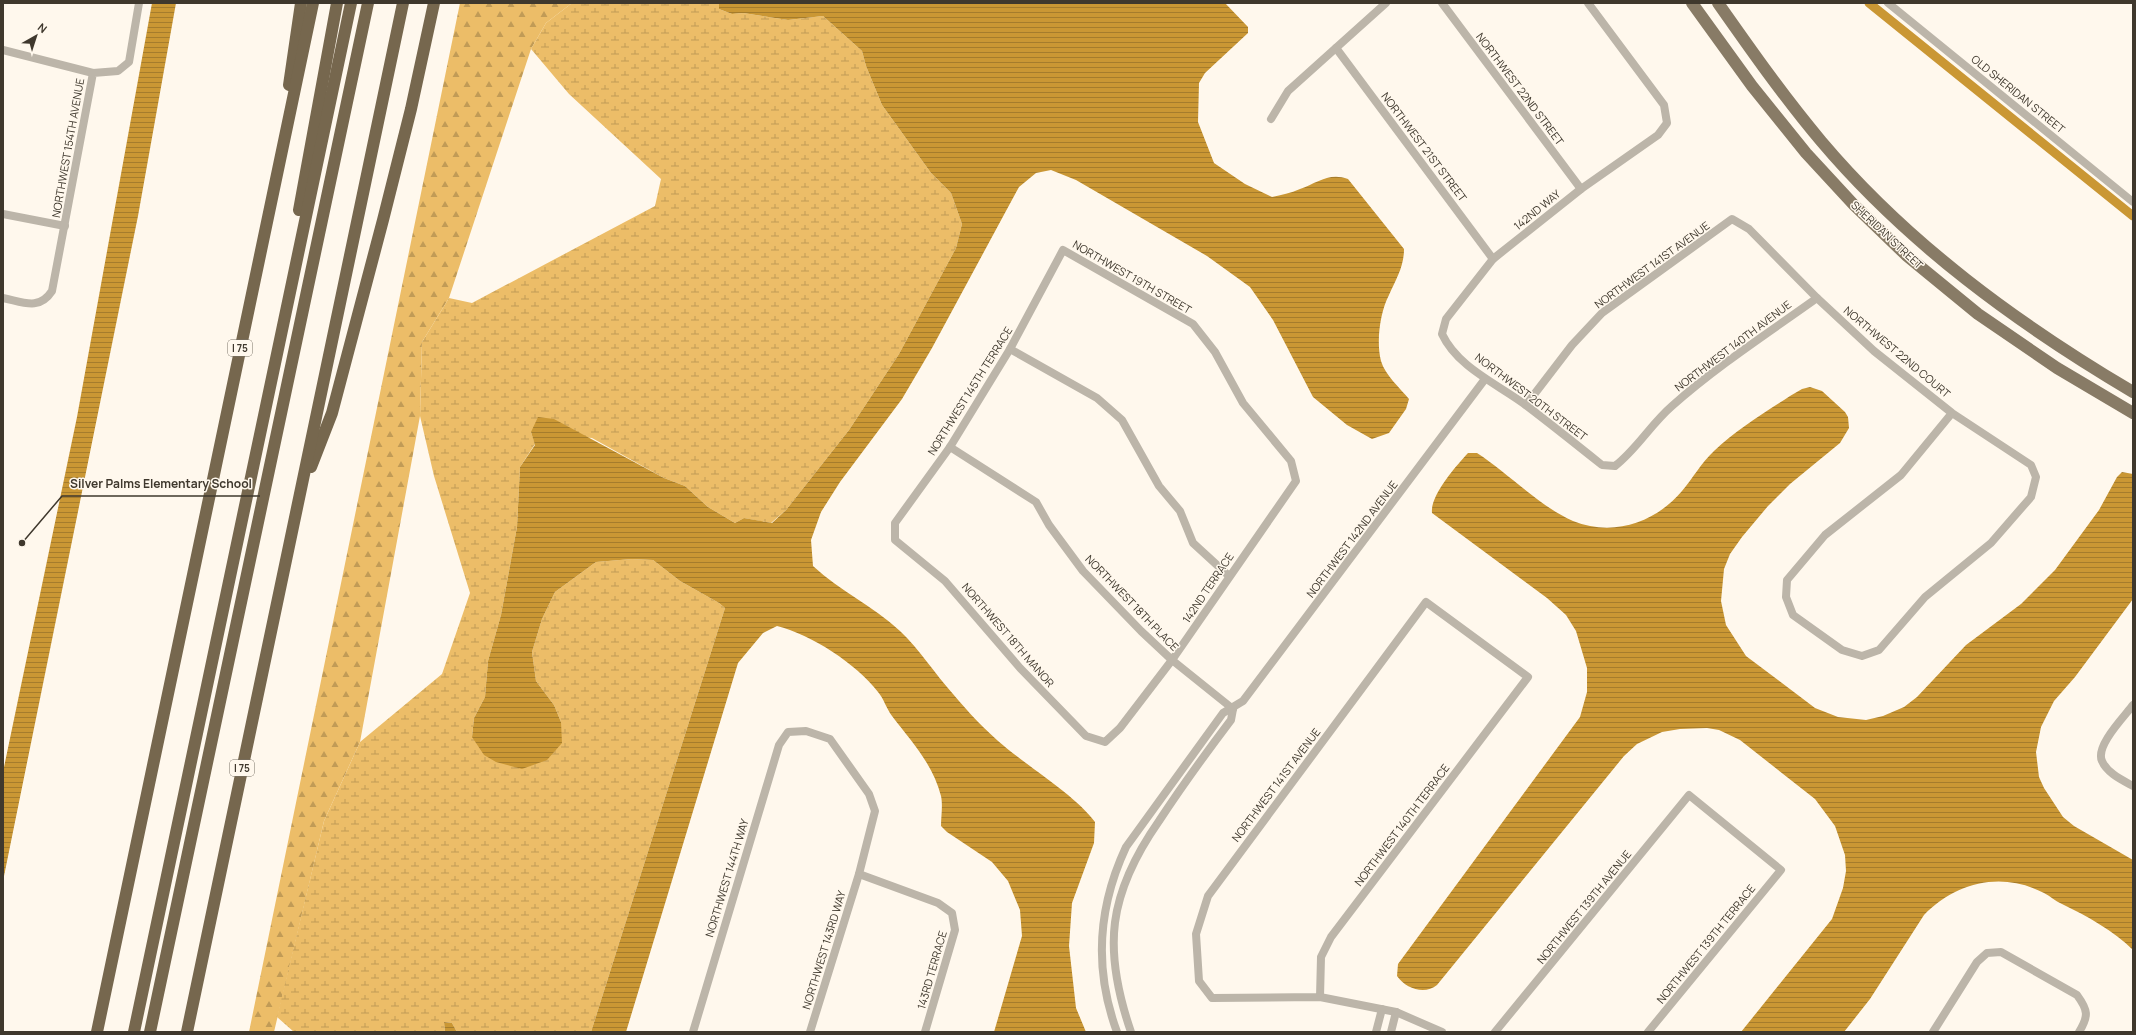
<svg xmlns="http://www.w3.org/2000/svg" width="2136" height="1035" font-family="Manrope,sans-serif">
	<style>
		.forest { fill: url(#forest-firs) }
		.wetland { fill: url(#wetland-marsh) }
		.water { fill: url(#water-rules) }
		.lines { fill: none; stroke-linecap: round; stroke-linejoin: round }
		.canal { stroke: #ca9734; stroke-width: 9 }
		.street { stroke: #bcb5a9; stroke-width: 8 }
		.primary { stroke: #887b66; stroke-width: 12 }
		.highway { stroke: #76674e; stroke-width: 12 }
		.labels { text-anchor: middle; stroke-width: 3; stroke-linejoin: round; paint-order: stroke }
		.shield { fill: #fff8ed; stroke: #797267; stroke-width: 1 }
		.shield-label { font-size: 10px; font-weight: bold; fill: #3f382d }
		.street-label { font-size: 11px; fill: #3f382d; stroke: #fff8ed }
		.leader { fill: none; stroke: #3f382d; stroke-width: 1.5 }
		.callout-dot { fill: #3f382d; stroke: #fff8ed; stroke-width: 1.5 }
		.callout-label { font-size: 12px; text-anchor: middle; font-weight: bold; fill: #3f382d; stroke: #fff8ed; stroke-width: 3; stroke-linejoin: round; paint-order: stroke }
	</style>
	<defs>
		<pattern id="forest-firs" width="22" height="20" patternUnits="userSpaceOnUse"><rect width="22" height="20" fill="#ecbd68"/><path d="M5 1l3.5 6h-7zM16 11l3.5 6h-7z" fill="#c19b56"/></pattern>
		<pattern id="wetland-marsh" width="20" height="14" patternUnits="userSpaceOnUse"><rect width="20" height="14" fill="#ecbd68"/><path d="M1 5h8M5 5V1M11 12h8M15 12V8" fill="none" stroke="#c19b56"/></pattern>
		<pattern id="water-rules" width="6" height="5" patternUnits="userSpaceOnUse"><rect width="6" height="5" fill="#ca9734"/><path d="M0 2.5h6" fill="none" stroke="#a57c2c"/></pattern>
	</defs>
	<rect width="100%" height="100%" fill="#fff8ed"/>
	<polygon class="forest" points="460,3 572,3 546,23 531,49 449,298 422,342 420,416 360,742 324,821 274,1032 249,1032"/>
	<polygon class="wetland" points="572,3 719,3 719,9 732,14 743,13 788,20 823,16 862,51 866,66 882,105 931,173 951,193 962,224 956,248 899,354 849,430 786,510 771,523 744,518 735,523 708,507 685,486 664,478 592,438 531,432 535,444 520,467 517,527 501,615 488,661 485,697 474,718 472,737 561,722 554,705 536,681 532,652 542,619 555,592 596,562 632,559 653,560 680,581 719,603 725,608 591,1032 457,1032 452,1023 444,1022 445,1032 294,1032 277,1017 324,821 360,742 442,674 470,593 434,476 420,416 422,342 449,298 472,303 655,206 661,179 569,94 531,49 546,23"/>
	<g class="water">
		<polygon points="152,3 176,3 138,216 3,881 3,772 77,417"/>
		<path d="M719,3H1225L1248,27V33L1205,73L1199,83L1198,122L1214,163L1245,184L1272,197C1281,195 1291,193 1300,189C1317,183 1329,172 1348,179L1404,249C1404,267 1396,279 1389,295C1380,312 1376,342 1381,361C1385,375 1400,388 1409,399L1406,409L1389,433L1372,439L1347,425L1313,397L1273,320L1250,287L1207,256L1076,180L1051,170L1036,173L1019,187L932,348L902,399L840,482L821,512L811,540L813,566C840,591 873,606 900,631C920,650 935,674 953,694C968,712 986,731 1004,746C1030,768 1076,796 1095,822L1094,843L1072,903L1069,946L1076,1008L1086,1032H994L1022,936L1020,910L1008,881L992,862L947,832L941,826C941,817 943,805 941,796C933,764 911,741 892,716C886,708 884,699 878,692C857,664 810,634 777,626L763,633L738,663L626,1032H591L725,608L719,603L680,581L653,560L632,559L596,562L555,592L542,619L532,652L536,681L554,705L561,722L562,743L547,760L522,769L496,762L484,755L472,737L474,718L485,697L488,661L501,615L517,527L520,467L535,445L531,432L538,417L554,419L664,478L685,486L708,507L735,523L744,518L772,523L786,510L849,430L899,354L956,248L962,224L951,193L931,173L882,105L866,66L862,51L823,16L788,20L743,13L732,14L719,9Z"/>
		<path d="M1810,387L1822,391L1845,412L1848,417L1849,428L1840,443L1790,484L1768,506L1742,537L1730,554L1724,569L1721,601L1726,625L1746,656L1815,708L1838,717L1866,720L1883,716L1904,707L1917,697L1966,645L2021,604L2055,570L2099,510L2117,477L2122,472L2133,474V599L2075,677L2054,701L2041,727L2036,752L2039,777L2044,788L2063,817L2074,826L2133,860V950C2114,931 2087,916 2062,904C2055,901 2050,896 2044,893C2002,871 1956,882 1924,915L1870,999L1844,1032H1741L1832,919L1843,888L1846,871L1845,855L1835,826L1815,799L1740,740L1719,730L1707,728L1680,729L1662,732L1637,744L1624,756L1437,985C1425,995 1406,989 1397,976L1398,964L1580,717L1587,692V668L1576,631L1566,615L1547,598L1432,513C1430,495 1457,465 1468,453H1477C1508,473 1539,506 1573,521C1613,537 1655,523 1682,491C1693,478 1701,463 1714,451C1736,430 1764,413 1790,396L1802,389Z"/>
		<polygon points="444,1022 452,1023 457,1032 445,1032"/>
	</g>
	<g class="lines">
		<polyline class="canal" points="1869,3 2133,216"/>
		<g class="street">
			<polyline points="1442,3 1581,189"/>
			<path d="M1588,3L1664,105L1667,123L1658,135L1581,189L1493,259L1446,319L1442,334C1458,368 1498,384 1527,406C1552,425 1577,445 1602,465L1615,466C1637,449 1651,424 1672,406C1717,366 1768,333 1817,298"/>
			<polyline points="1888,3 2133,202"/>
			<polyline points="1336,48 1493,259"/>
			<polyline points="3,50 93,73"/>
			<polyline points="1271,119 1288,91 1386,3"/>
			<polyline points="3,214 65,226"/>
			<polygon points="1063,250 1193,324 1215,352 1243,403 1291,461 1296,481 1172,660 1120,728 1105,742 1086,736 1020,668 945,581 895,540 895,523 950,447 1010,349"/>
			<path d="M3,298C23,302 39,311 52,291L93,73L118,71L129,62L139,3"/>
			<polyline points="1010,349 1097,398 1122,420 1159,486 1180,511 1193,543 1229,576"/>
			<polyline points="1526,405 1572,345 1602,313 1732,219 1749,229 1817,298 1874,351 1952,413 2031,465 2036,477 2031,497 1991,543 1925,597 1879,650 1862,656 1842,650 1793,615 1786,597 1787,580 1825,535 1901,475 1952,413"/>
			<polyline points="950,447 1036,502 1049,525 1083,571 1141,631 1172,660 1233,709"/>
			<path d="M2133,705C2124,717 2095,746 2102,761C2107,773 2122,780 2133,786"/>
			<polyline points="1320,997 1321,957 1331,937 1528,677 1426,602 1208,896 1196,934 1199,981 1212,998 1320,997 1396,1012 1442,1032"/>
			<polyline points="693,1032 779,745 788,732 806,731 830,739 869,794 875,811 859,874 938,903 952,913 955,930 925,1032"/>
			<polyline points="810,1032 859,874"/>
			<path d="M1117,1032C1094,970 1098,907 1126,847L1223,713L1243,701L1485,379"/>
			<path d="M1131,1032C1102,948 1108,894 1159,821C1182,786 1206,753 1231,720L1233,709"/>
			<polyline points="1376,1032 1382,1009"/>
			<polyline points="1391,1032 1396,1012"/>
			<polyline points="1495,1032 1689,795 1781,870 1648,1032"/>
			<path d="M1933,1032L1977,962L1987,953L2001,952L2077,995C2088,1010 2089,1016 2079,1032"/>
		</g>
		<g class="primary">
			<polyline points="1692,3 1752,86 1806,153 1854,205 1906,255 1978,314 2057,368 2133,413"/>
			<path d="M1718,3C1751,50 1784,97 1821,141C1908,244 2018,324 2133,392"/>
		</g>
		<g class="highway">
			<polyline points="289,85 301,3"/>
			<polyline points="299,210 337,3"/>
			<polyline points="311,467 332,413 383,220 411,109 434,3"/>
			<polyline points="97,1032 313,3"/>
			<polyline points="134,1032 351,3"/>
			<polyline points="150,1032 368,3"/>
			<polyline points="187,1032 403,3"/>
		</g>
	</g>
	<g class="labels">
		<g class="shield">
			<rect x="228" y="340" width="24" height="16" rx="3"/>
			<rect x="230" y="760" width="24" height="16" rx="3"/>
		</g>
		<g class="shield-label">
			<text x="240" y="352">I 75</text>
			<text x="242" y="772">I 75</text>
		</g>
		<g class="street-label">
			<text transform="translate(1520 89) rotate(53)" y="4">NORTHWEST 22ND STREET</text>
			<text transform="translate(2018 94) rotate(39)" y="4">OLD SHERIDAN STREET</text>
			<text transform="translate(1424 147) rotate(53)" y="4">NORTHWEST 21ST STREET</text>
			<text transform="translate(68 148) rotate(-80)" y="4">NORTHWEST 154TH AVENUE</text>
			<text transform="translate(1537 210) rotate(-39)" y="4">142ND WAY</text>
			<text transform="translate(1887 235) rotate(43)" y="4">SHERIDAN STREET</text>
			<text transform="translate(1652 265) rotate(-36)" y="4">NORTHWEST 141ST AVENUE</text>
			<text transform="translate(1132 277) rotate(30)" y="4">NORTHWEST 19TH STREET</text>
			<text transform="translate(1733 346) rotate(-37)" y="4">NORTHWEST 140TH AVENUE</text>
			<text transform="translate(1897 352) rotate(40)" y="4">NORTHWEST 22ND COURT</text>
			<text transform="translate(970 391) rotate(-58)" y="4">NORTHWEST 145TH TERRACE</text>
			<text transform="translate(1531 397) rotate(37)" y="4">NORTHWEST 20TH STREET</text>
			<text transform="translate(1352 539) rotate(-53)" y="4">NORTHWEST 142ND AVENUE</text>
			<text transform="translate(1208 588) rotate(-56)" y="4">142ND TERRACE</text>
			<text transform="translate(1132 603) rotate(46)" y="4">NORTHWEST 18TH PLACE</text>
			<text transform="translate(1008 635) rotate(49)" y="4">NORTHWEST 18TH MANOR</text>
			<text transform="translate(1276 785) rotate(-53)" y="4">NORTHWEST 141ST AVENUE</text>
			<text transform="translate(1402 825) rotate(-53)" y="4">NORTHWEST 140TH TERRACE</text>
			<text transform="translate(727 878) rotate(-73)" y="4">NORTHWEST 144TH WAY</text>
			<text transform="translate(1584 907) rotate(-51)" y="4">NORTHWEST 139TH AVENUE</text>
			<text transform="translate(1706 944) rotate(-51)" y="4">NORTHWEST 139TH TERRACE</text>
			<text transform="translate(824 950) rotate(-73)" y="4">NORTHWEST 143RD WAY</text>
			<text transform="translate(932 970) rotate(-74)" y="4">143RD TERRACE</text>
		</g>
	</g>
	<path class="leader" d="M22 543L62 496H260"/>
	<circle class="callout-dot" cx="22" cy="543" r="4"/>
	<g class="callout-label">
		<text x="161" y="488">Silver Palms Elementary School</text>
	</g>
	<rect width="2136" height="1035" fill="none" stroke="#3f382d" stroke-width="8"/>
	<g transform="translate(36 36) rotate(39)" stroke="#fff8ed" stroke-width="3" paint-order="stroke">
	<path d="M0-3L7 15L0 10L-7 15Z" fill="#3f382d"/>
	<text y="-6" font-size="11" font-weight="bold" text-anchor="middle" fill="#3f382d">N</text>
	</g>
</svg>
